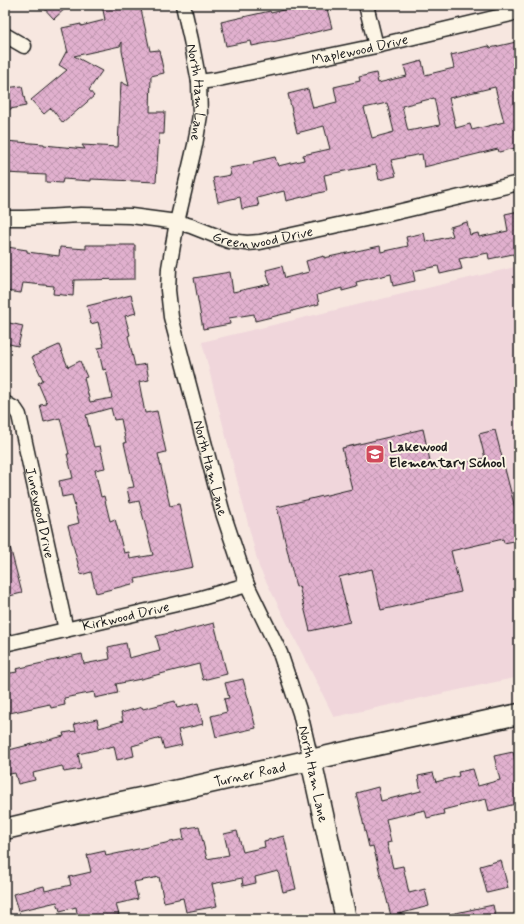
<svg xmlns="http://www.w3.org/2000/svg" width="524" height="924" font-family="Mynerve,sans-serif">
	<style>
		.built { fill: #f0d6db }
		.building { fill: url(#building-cross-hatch); stroke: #1c1c1c; fill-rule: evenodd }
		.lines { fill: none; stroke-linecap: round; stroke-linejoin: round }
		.minor-casing { stroke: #1c1c1c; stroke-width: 17 }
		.secondary-casing { stroke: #1c1c1c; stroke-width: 23 }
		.minor { stroke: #fcf5e5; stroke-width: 14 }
		.secondary { stroke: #fcf5e5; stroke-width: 20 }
		.labels { text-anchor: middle; stroke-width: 4; stroke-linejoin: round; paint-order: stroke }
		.street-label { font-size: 14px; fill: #1c1c1c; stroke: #fcf5e5 }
		.poi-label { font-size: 14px; font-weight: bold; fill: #1c1c1c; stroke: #fcf5e5; text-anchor: start }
	</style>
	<defs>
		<pattern id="building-cross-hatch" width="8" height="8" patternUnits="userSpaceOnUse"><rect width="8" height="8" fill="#e1b0ce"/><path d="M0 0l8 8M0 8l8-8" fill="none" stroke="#c097b0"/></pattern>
	</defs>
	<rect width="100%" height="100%" fill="#f7e7e0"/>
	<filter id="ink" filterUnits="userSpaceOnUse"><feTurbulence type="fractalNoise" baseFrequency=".025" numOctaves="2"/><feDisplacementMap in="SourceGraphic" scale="8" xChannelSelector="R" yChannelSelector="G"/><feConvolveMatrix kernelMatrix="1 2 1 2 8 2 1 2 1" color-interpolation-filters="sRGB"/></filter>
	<g filter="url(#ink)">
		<polygon class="built" points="519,266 519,677 334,717 259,567 202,342"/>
		<g class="building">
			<polygon points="41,5 69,5 54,19"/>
			<polygon points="102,5 135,5 136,10 141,9 150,51 159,50 164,73 151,76 150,112 165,112 164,134 159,134 156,182 91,179 91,181 63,179 62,183 46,182 46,175 5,173 5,141 44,144 44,145 85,149 82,145 118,147 121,82 129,86 122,51 122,42 120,46 74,56 102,71 89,90 94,96 63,123 51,108 44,114 31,100 67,70 59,65 66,52 68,53 62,28 81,24 81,26 105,20"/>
			<polygon points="303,5 326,5 332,28 291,38 252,46 251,41 226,46 221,22 270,11 271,13"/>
			<path d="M516,42L519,55V147L499,152L498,149L424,167L422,154L391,160L396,176L379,180L376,165L324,175L327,191L286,201L284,191L257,198L259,206L242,209L240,197L218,202L213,178L231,175L229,168L254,164L253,162L275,157L278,166L304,160L303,155L330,149L324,126L297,133L288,94L308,89L313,108L337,102L334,87L360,81L359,77L376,73L378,83L407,76L404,66L422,61L425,75L454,68L451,55L489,46L490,48ZM495,87L504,122L472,130L470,124L456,128L449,98ZM434,98L440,125L408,131L402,106ZM387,103L394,132L372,138L364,108Z"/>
			<polygon points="22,86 26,106 5,110 5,88"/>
			<polygon points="519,211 519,257 514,257 513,254 489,259 488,253 459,259 462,269 440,274 438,266 413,271 415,281 393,286 391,274 356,282 357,287 342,291 342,288 317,295 319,304 292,311 292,312 255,321 254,314 229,318 230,324 203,329 194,278 230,272 233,292 270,284 266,270 282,266 285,278 309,272 306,261 324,256 324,258 380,246 381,252 408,246 406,237 424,233 426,242 453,236 450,227 467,222 470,235 478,233 479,237 508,231 505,214"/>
			<polygon points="86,245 135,245 135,279 74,280 73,296 53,294 54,286 23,283 21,293 5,291 5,264 7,247 27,250 27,252 59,256 60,247 86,249"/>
			<path d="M131,295L136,313L125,316L130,335L128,336L135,366L146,364L149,380L139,382L145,413L157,411L166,452L158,454L170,506L179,504L193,567L135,579L136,583L96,593L91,572L81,575L68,526L79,523L72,495L62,497L59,481L73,478L67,454H69L60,418L44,422L40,405L47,404L38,383L43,380L32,357L59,345L68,367L80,361L87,377L84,378L90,402L112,398L106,369L103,370L98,348L104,347L98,322L91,324L87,306ZM111,408L114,420L121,419L126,443H124L134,487L127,488L130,503L139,501L153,555L130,559L129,552L124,553L115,519L110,521L104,496L101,497L95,470L105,468L100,446L94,447L86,415Z"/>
			<polygon points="5,322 23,326 18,346 5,343"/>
			<polygon points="423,429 432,470 485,458 479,434 495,430 515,508 516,508 519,521 519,540 504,543 503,539 451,551 461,592 381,610 372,569 339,577 350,622 310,631 299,586 296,587 277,507 352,489 342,448"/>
			<polygon points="5,543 9,543 22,593 5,597"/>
			<polygon points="214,623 227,674 203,680 199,664 141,679 116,684 118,693 95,698 94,692 64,698 65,705 51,708 50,704 5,714 5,674 17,672 16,669 82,654 84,664 110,659 108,647 126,643 129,658 160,650 156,636 174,632 174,633"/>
			<polygon points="243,679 256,728 216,737 211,716 227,712 224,699 229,698 225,683"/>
			<polygon points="175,701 177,708 198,703 203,724 178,730 182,745 164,749 161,738 132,746 134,756 117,760 114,746 78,754 81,769 64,772 62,766 33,773 35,780 18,784 15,773 5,775 5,751 64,736 63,733 76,731 74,724 97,719 99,728 123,721 121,713 142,707 143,709"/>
			<polygon points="513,752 519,775 519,803 489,811 486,799 443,810 444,814 427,818 425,810 386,819 391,842 387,843 393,868 403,866 409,893 425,889 429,906 391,916 373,846 369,847 356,793 378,787 381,801 421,791 418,776 433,773 436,782 459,776 458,772 473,769 478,786 500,780 494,756"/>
			<polygon points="199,826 207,859 229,855 224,834 237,831 243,852 265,847 264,841 284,836 296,889 283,892 278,871 255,877 256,883 243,886 242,878 212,884 217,906 186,912 183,898 164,902 159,877 134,882 138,899 116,904 119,915 100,919 78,919 76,907 60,911 57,902 18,911 13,894 44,886 45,891 71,885 69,877 91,872 87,855 105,851 106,856 184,839 182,829"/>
			<polygon points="501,860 508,888 487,893 480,866"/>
			<polygon points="493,905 496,919 452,919 451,914"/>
		</g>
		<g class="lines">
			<defs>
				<g id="minor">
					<path id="s1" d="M183,5L191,40L199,82L200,115L195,145L177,222L169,268L168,290L171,317L222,510L247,585L280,653L300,713L311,760"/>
					<polyline points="366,5 376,46"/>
					<polyline points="5,35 24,46"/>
					<path id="s2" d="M199,82L214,80L376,46L519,12"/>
					<path id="s3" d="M5,218H24L81,215L131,216L177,222L191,226L229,241L247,243L260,242L393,213L519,183"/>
					<path id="s4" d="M5,403L15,409L19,415L66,630"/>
					<path id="s5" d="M5,644L194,600L247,585"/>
				</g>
				<g id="secondary">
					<polyline points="311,760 346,919"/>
					<path id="s6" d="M5,829L107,805L183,789L359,749L519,714"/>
				</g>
			</defs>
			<use href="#minor" class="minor-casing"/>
			<use href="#secondary" class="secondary-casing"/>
			<use href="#minor" class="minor"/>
			<use href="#secondary" class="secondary"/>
		</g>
	</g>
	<defs>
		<symbol id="school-square" viewBox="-11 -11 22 22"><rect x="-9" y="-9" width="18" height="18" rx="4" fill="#d1495b" stroke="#fcf5e5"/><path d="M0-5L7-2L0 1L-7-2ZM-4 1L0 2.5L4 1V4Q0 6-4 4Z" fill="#fff"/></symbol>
	</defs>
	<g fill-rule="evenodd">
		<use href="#school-square" x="364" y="443" width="22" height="22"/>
	</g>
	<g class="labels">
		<g class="street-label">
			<text dy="5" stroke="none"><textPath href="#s2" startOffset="164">Maplewood Drive</textPath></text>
			<text dy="5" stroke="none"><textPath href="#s1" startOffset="89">North Ham Lane</textPath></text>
			<text dy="5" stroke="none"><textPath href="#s3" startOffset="262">Greenwood Drive</textPath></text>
			<text dy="5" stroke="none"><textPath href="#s1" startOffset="473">North Ham Lane</textPath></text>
			<text dy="5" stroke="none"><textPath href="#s4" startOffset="119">Junewood Drive</textPath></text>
			<text dy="5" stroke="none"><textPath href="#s5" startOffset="124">Kirkwood Drive</textPath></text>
			<text dy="5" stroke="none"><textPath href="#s6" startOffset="251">Turner Road</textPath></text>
			<text transform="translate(314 774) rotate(78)" y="5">North Ham Lane</text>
		</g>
		<g class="poi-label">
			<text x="389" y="451">Lakewood<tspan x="389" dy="16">Elementary School</tspan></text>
		</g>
	</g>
	<rect width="524" height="924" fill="none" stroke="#fcf5e5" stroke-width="20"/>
	<rect x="10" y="10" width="504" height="904" fill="none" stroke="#1c1c1c" stroke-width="1.5" filter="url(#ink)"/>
</svg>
